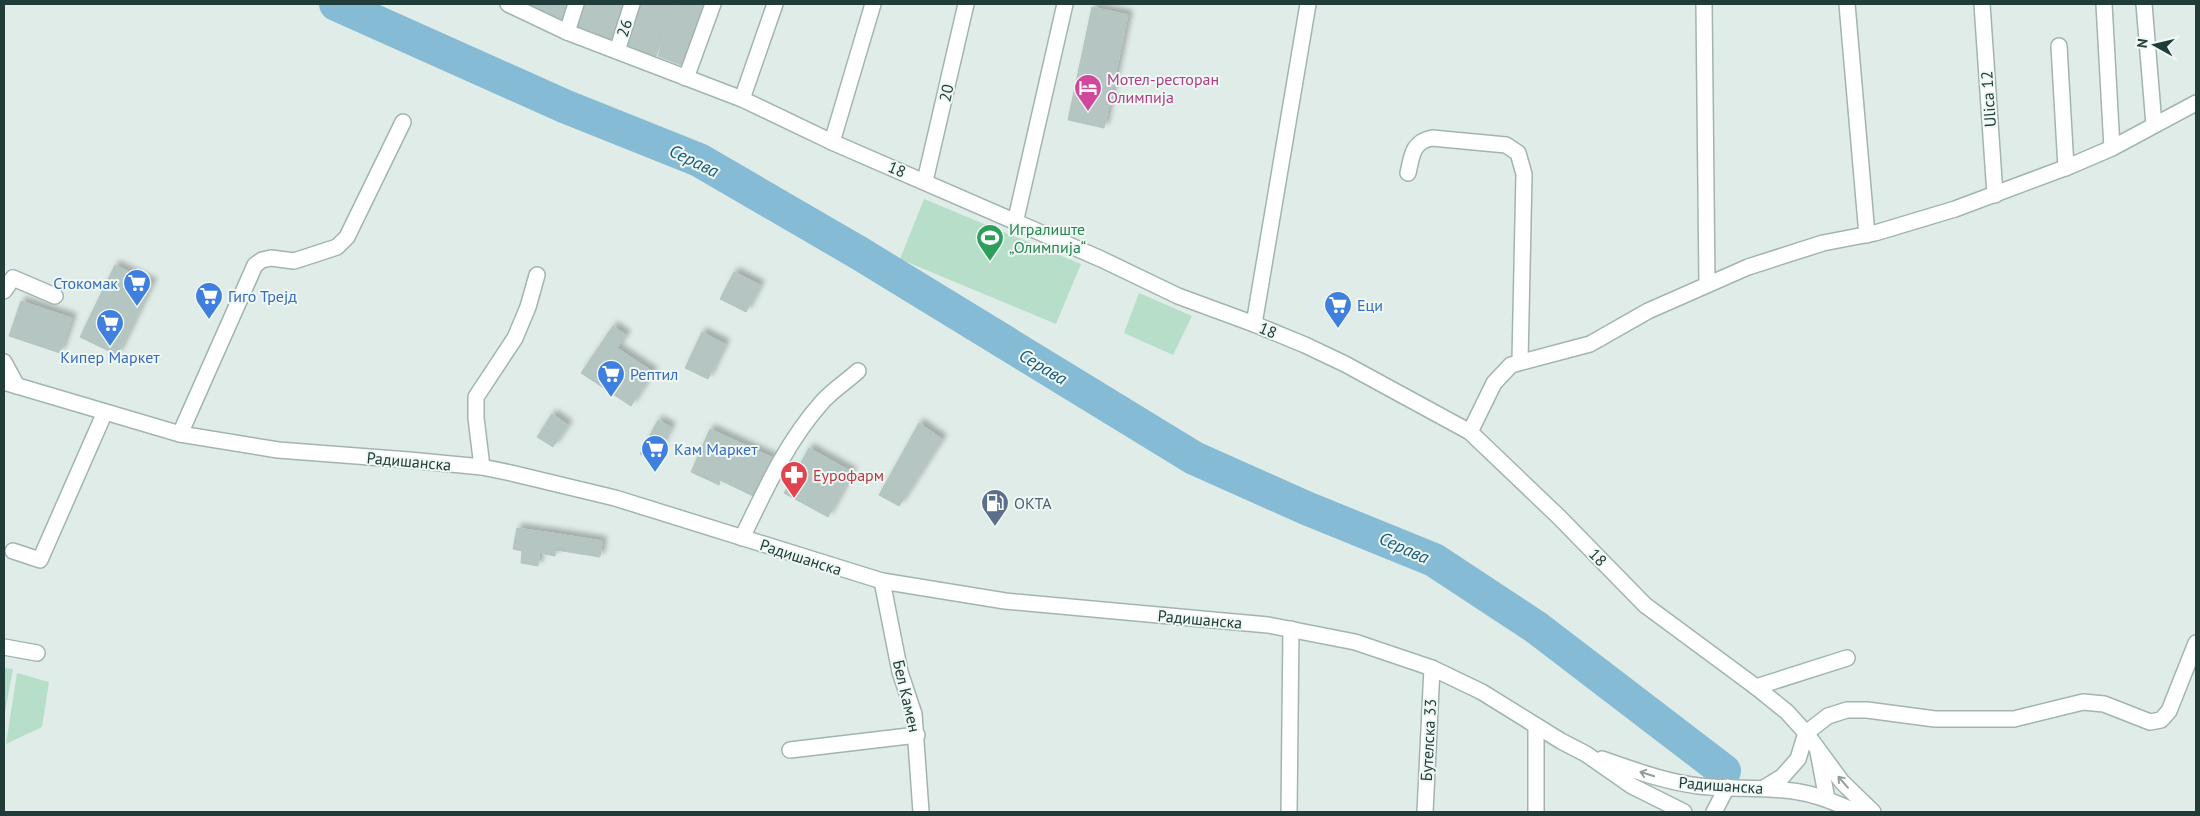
<svg xmlns="http://www.w3.org/2000/svg" width="2200" height="816" font-family="'PT Sans',sans-serif">
	<style>
		.green { fill: #b7dec8 }
		.lines { fill: none; stroke-linecap: round; stroke-linejoin: round }
		.river { stroke: #85bbd4; stroke-width: 34 }
		.building { fill: #b5c6c2; stroke: #b2c5c0; filter: url(#shadow) }
		.minor-casing { stroke: #a3b4b0; stroke-width: 18 }
		.tertiary-casing { stroke: #a3b4b0; stroke-width: 18 }
		.minor { stroke: #fff; stroke-width: 15 }
		.tertiary { stroke: #fff; stroke-width: 15 }
		.oneway { stroke: #909e9c }
		.labels { text-anchor: middle; stroke-width: 4; stroke-linejoin: round; paint-order: stroke }
		.street-label { font-size: 16px; fill: #203d39; stroke: #f0f8f5 }
		.hotel-label { font-size: 16px; fill: #b23c85; stroke: #f0f8f5; text-anchor: start }
		.leisure-label { font-size: 16px; fill: #27864d; stroke: #f0f8f5; text-anchor: start }
		.shop-label { font-size: 16px; fill: #366cbe; stroke: #f0f8f5; text-anchor: start }
		.health-label { font-size: 16px; fill: #be3a42; stroke: #f0f8f5; text-anchor: start }
		.service-label { font-size: 16px; fill: #4e5e75; stroke: #f0f8f5; text-anchor: start }
		.water-label { font-size: 18px; font-style: italic; fill: #185b7b; stroke: #f0f8f5 }
	</style>
	<defs>
		<filter id="shadow"><feDropShadow dx="4.5" dy="-4.5" stdDeviation="2.5" flood-color="#0004"/></filter>
	</defs>
	<rect width="100%" height="100%" fill="#e0ece8"/>
	<g class="green">
		<polygon points="924,199 1081,264 1056,324 900,259"/>
		<polygon points="1139,293 1192,316 1173,355 1124,333"/>
		<polygon points="4,668 13,669 4,717"/>
		<polygon points="17,673 49,682 42,727 6,744"/>
	</g>
	<g class="lines">
		<polyline class="river" points="336,4 564,106 699,160 859,253 1194,458 1306,508 1434,560 1537,628 1724,771"/>
	</g>
	<g class="building">
		<polygon points="530,4 571,4 565,24"/>
		<polygon points="579,4 626,4 613,44 572,25"/>
		<polygon points="637,4 674,4 656,56 624,44"/>
		<polygon points="676,4 708,4 684,66 658,56"/>
		<polygon points="1092,7 1128,15 1104,128 1068,120"/>
		<polygon points="115,265 152,283 117,355 80,337"/>
		<polygon points="734,272 760,285 746,312 720,299"/>
		<polygon points="21,301 72,318 60,353 9,336"/>
		<polygon points="613,326 626,335 617,348 653,372 631,406 581,373"/>
		<polygon points="702,332 725,344 708,379 685,368"/>
		<polygon points="552,414 568,425 553,447 537,437"/>
		<polygon points="658,420 671,427 653,461 640,454"/>
		<polygon points="919,423 942,439 899,506 879,495"/>
		<polygon points="710,429 773,458 755,497 720,480 719,485 691,472"/>
		<polygon points="809,448 852,472 828,517 784,493"/>
		<polygon points="517,528 558,534 555,556 539,553 538,566 521,563 522,551 513,549"/>
		<polygon points="558,534 602,541 600,557 556,550"/>
	</g>
	<g class="lines">
		<defs>
			<g id="minor">
				<polyline points="508,4 567,32 742,99 832,142 1101,259 1178,296 1254,324 1305,345 1345,364 1470,432 1559,517 1645,605 1756,687 1787,712 1806,733 1842,782 1873,812"/>
				<polyline points="1704,4 1707,284"/>
				<polyline points="1847,4 1867,235"/>
				<polyline points="1982,4 1995,195"/>
				<polyline points="2104,4 2112,148"/>
				<polyline points="2144,4 2154,125"/>
				<polyline points="567,32 576,4"/>
				<polyline points="2059,46 2066,168"/>
				<polyline points="617,51 632,4"/>
				<polyline points="686,78 713,4"/>
				<polyline points="742,99 775,4"/>
				<polyline points="832,142 873,4"/>
				<path d="M1408,173C1412,156 1412,142 1432,138L1506,145L1518,153L1524,174L1520,361"/>
				<polyline points="925,181 966,4"/>
				<polyline points="1015,223 1065,4"/>
				<polyline points="4,291 13,278 55,296"/>
				<polyline points="1254,324 1308,4"/>
				<polyline points="4,362 17,386"/>
				<polyline points="1470,432 1494,383 1511,365 1590,344 1648,311 1748,267 1823,243 1875,233 1955,209 2070,166 2112,148 2196,103"/>
				<polyline points="180,434 255,265 262,260 271,258 294,261 337,247 347,237 403,122"/>
				<polyline points="482,467 476,418 476,397 515,338 528,307 537,275"/>
				<path d="M742,538C765,490 787,441 823,401C833,390 847,381 858,371"/>
				<polyline points="13,551 40,560 105,412"/>
				<polyline points="882,581 900,672 914,714 921,812"/>
				<polyline points="4,647 37,653"/>
				<polyline points="1756,687 1847,658"/>
				<polyline points="1536,726 1536,812"/>
				<polyline points="790,750 917,735"/>
				<polyline points="1818,752 1827,799"/>
				<polyline points="1764,788 1782,777 1798,759 1806,733 1828,716 1847,710 1867,710 1935,719 2014,719 2083,702 2104,704 2150,722 2161,720 2169,711 2196,643"/>
				<polyline points="1289,812 1291,629"/>
				<polyline points="1425,812 1432,668"/>
			</g>
			<g id="tertiary">
				<polyline points="4,382 180,434 278,450 409,460 482,467 511,473 615,498 882,581 1005,601 1268,625 1355,642 1432,668 1482,692 1561,741 1586,754 1632,786 1684,812"/>
				<path d="M1602,759C1634,770 1665,782 1699,786C1732,790 1766,786 1799,792C1819,795 1838,804 1857,812"/>
				<polyline points="1714,812 1727,787"/>
			</g>
		</defs>
		<use href="#minor" class="minor-casing"/>
		<use href="#tertiary" class="tertiary-casing"/>
		<use href="#minor" class="minor"/>
		<use href="#tertiary" class="tertiary"/>
	</g>
	<defs><path id="oneway-shaft" d="M-6 0H5M1.5-3L5.5 0L1.5 3" fill="none" stroke-width="1.6" stroke-linecap="round" stroke-linejoin="round" transform="scale(1.25)"/></defs>
	<g class="oneway">
		<use href="#oneway-shaft" transform="translate(1647 774) rotate(-162)"/>
		<use href="#oneway-shaft" transform="translate(1843 782) rotate(-131)"/>
	</g>
	<defs>
		<symbol id="hotel-pin" viewBox="-11 -11 22 30"><path d="M0 17L-7.5 6A9.5 9.5 0 1 1 7.5 6Z" fill="#d1479c" stroke="#f0f8f5"/><path d="M-6-4.5h1.5V1H6V5H4.5V3h-9V5H-6ZM-4 0a1.8 1.8 0 1 1 3.6 0ZM.5 0V-2.5h3Q6-2.5 6 0Z" fill="#fff"/></symbol>
		<symbol id="stadium-pin" viewBox="-11 -11 22 30"><path d="M0 17L-7.5 6A9.5 9.5 0 1 1 7.5 6Z" fill="#2e9e5b" stroke="#f0f8f5"/><path d="M0-5a6.5 5 0 1 0 0 10a6.5 5 0 1 0 0-10ZM-3.5-1.8h7v3.6h-7Z" fill="#fff"/></symbol>
		<symbol id="supermarket-pin" viewBox="-11 -11 22 30"><path d="M0 17L-7.5 6A9.5 9.5 0 1 1 7.5 6Z" fill="#3f7fe0" stroke="#f0f8f5"/><path d="M-6-5.5h2.5l.6 2H6L4.5 2H-2.5L-4.4-4H-6ZM-1.5 3.2a1.3 1.3 0 1 0 .1 0ZM3 3.2a1.3 1.3 0 1 0 .1 0Z" fill="#fff"/></symbol>
		<symbol id="pharmacy-pin" viewBox="-11 -11 22 30"><path d="M0 17L-7.5 6A9.5 9.5 0 1 1 7.5 6Z" fill="#e0444e" stroke="#f0f8f5"/><path d="M-2-6h4v4h4v4h-4v4h-4v-4h-4v-4h4Z" fill="#fff"/></symbol>
		<symbol id="fuel-pin" viewBox="-11 -11 22 30"><path d="M0 17L-7.5 6A9.5 9.5 0 1 1 7.5 6Z" fill="#5c6f8a" stroke="#f0f8f5"/><path d="M-5.5-6h7V0h2V4h1.3V-2.5L3-4.5l.8-.8L6-3V5H2.5V1h-1V6h-7ZM-4.2-4.7v3.2H.2V-4.7Z" fill="#fff"/></symbol>
	</defs>
	<g fill-rule="evenodd">
		<use href="#hotel-pin" x="1072" y="72" width="32" height="43"/>
		<use href="#stadium-pin" x="974" y="222" width="32" height="43"/>
		<use href="#supermarket-pin" x="121" y="267" width="32" height="43"/>
		<use href="#supermarket-pin" x="193" y="280" width="32" height="43"/>
		<use href="#supermarket-pin" x="1322" y="289" width="32" height="43"/>
		<use href="#supermarket-pin" x="94" y="307" width="32" height="43"/>
		<use href="#supermarket-pin" x="595" y="358" width="32" height="43"/>
		<use href="#supermarket-pin" x="639" y="433" width="32" height="43"/>
		<use href="#pharmacy-pin" x="778" y="459" width="32" height="43"/>
		<use href="#fuel-pin" x="979" y="487" width="32" height="43"/>
	</g>
	<g class="labels">
		<g class="street-label">
			<text transform="translate(624 28) rotate(-72)" y="6">26</text>
			<text transform="translate(946 93) rotate(-77)" y="6">20</text>
			<text transform="translate(1988 99) rotate(-94)" y="6">Ulica 12</text>
			<text transform="translate(897 169) rotate(23)" y="6">18</text>
			<text transform="translate(1268 330) rotate(23)" y="6">18</text>
			<text transform="translate(409 461) rotate(5)" y="6">Радишанска</text>
			<text transform="translate(801 557) rotate(18)" y="6">Радишанска</text>
			<text transform="translate(1598 557) rotate(46)" y="6">18</text>
			<text transform="translate(1200 619) rotate(5)" y="6">Радишанска</text>
			<text transform="translate(907 696) rotate(77)" y="6">Бел Камен</text>
			<text transform="translate(1428 740) rotate(-87)" y="6">Бутелска 33</text>
			<text transform="translate(1721 785) rotate(4)" y="6">Радишанска</text>
		</g>
		<g class="hotel-label">
			<text x="1107" y="85">Мотел-ресторан<tspan x="1107" dy="18">Олимпија</tspan></text>
		</g>
		<g class="leisure-label">
			<text x="1009" y="235">Игралиште<tspan x="1009" dy="18">„Олимпија“</tspan></text>
		</g>
		<g class="shop-label">
			<text x="118" y="289" text-anchor="end">Стокомак</text>
			<text x="228" y="302">Гиго Трејд</text>
			<text x="1357" y="311">Еци</text>
			<text x="110" y="363" text-anchor="middle">Кипер Маркет</text>
			<text x="630" y="380">Рептил</text>
			<text x="674" y="455">Кам Маркет</text>
		</g>
		<g class="health-label">
			<text x="813" y="481">Еурофарм</text>
		</g>
		<g class="service-label">
			<text x="1014" y="509">ОКТА</text>
		</g>
		<g class="water-label">
			<text transform="translate(694 161) rotate(26)" y="6">Серава</text>
			<text transform="translate(1043 367) rotate(31)" y="6">Серава</text>
			<text transform="translate(1404 548) rotate(24)" y="6">Серава</text>
		</g>
	</g>
	<rect width="2200" height="816" fill="none" stroke="#203d39" stroke-width="10"/>
	<g transform="translate(2155 45) rotate(278)" stroke="#f0f8f5" stroke-width="4" paint-order="stroke">
	<path d="M0-4L9 19L0 12L-9 19Z" fill="#203d39"/>
	<text y="-8" font-size="14" font-weight="bold" text-anchor="middle" fill="#203d39">N</text>
	</g>
</svg>
